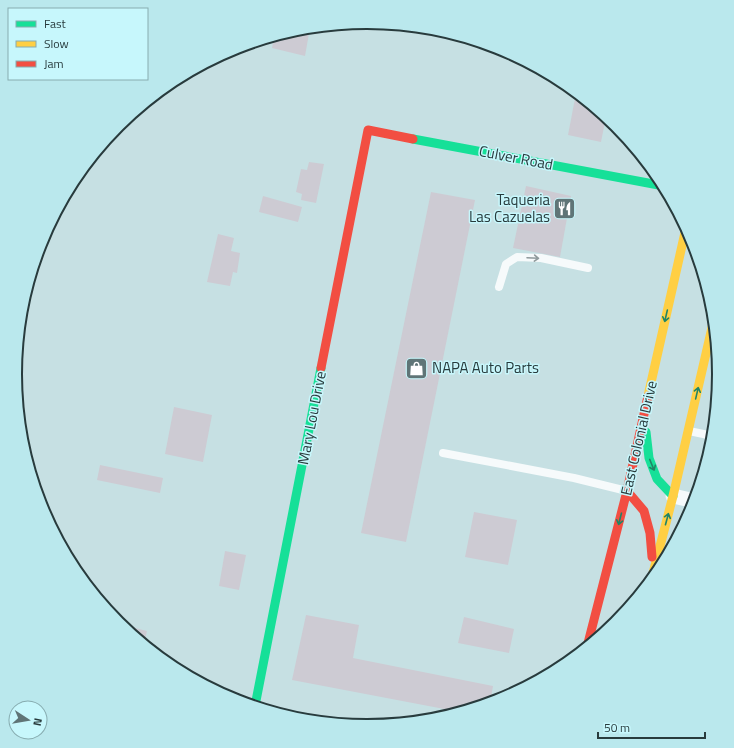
<svg xmlns="http://www.w3.org/2000/svg" width="734" height="748" font-family="'Titillium Web',sans-serif">
	<style>
		.building { fill: #cdcbd3 }
		.lines { fill: none; stroke-linecap: round; stroke-linejoin: round }
		.lane { stroke: #f6fafb; stroke-width: 8 }
		.street { stroke: #f6fafb; stroke-width: 15 }
		.fast { stroke: #16e098; stroke-width: 9 }
		.slow { stroke: #ffcf43; stroke-width: 9 }
		.jam { stroke: #f24e42; stroke-width: 9 }
		.oneway { stroke: #8f9a9c }
		.oneway2 { stroke: #208566 }
		.labels { text-anchor: middle; stroke-width: 3; stroke-linejoin: round; paint-order: stroke }
		.street-label { font-size: 15px; fill: #283b3d; stroke: #c7f7fc }
		.poi-label { font-size: 15px; fill: #283b3d; stroke: #c7f7fc; text-anchor: end }
		.rim { fill: none; stroke: #283b3d; stroke-width: 2 }
	</style>
	<rect width="100%" height="100%" fill="#c6e0e3"/>
	<g class="building">
		<polygon points="306,28 310,28 305,56 272,48 274,36 299,29"/>
		<polygon points="576,93 606,117 601,142 568,135"/>
		<polygon points="309,162 324,164 316,203 301,200 302,194 296,192 301,169 307,170"/>
		<polygon points="526,186 571,196 560,257 513,248"/>
		<polygon points="431,192 475,200 406,542 361,533"/>
		<polygon points="263,196 302,207 298,222 259,212"/>
		<polygon points="218,234 234,238 231,251 240,253 237,273 233,272 230,286 207,282"/>
		<polygon points="174,407 212,415 203,462 165,454"/>
		<polygon points="100,465 163,478 160,493 97,480"/>
		<polygon points="474,512 517,520 508,565 465,557"/>
		<polygon points="225,551 246,555 239,590 219,586"/>
		<polygon points="306,615 359,625 353,658 493,686 490,703 460,712 292,680"/>
		<polygon points="464,617 514,629 509,653 458,643"/>
		<polygon points="127,626 147,631 144,644 126,629"/>
	</g>
	<g class="lines">
		<g class="lane">
			<polyline points="499,287 506,264 517,257 541,258 588,268"/>
			<polyline points="689,431 713,436"/>
			<polyline points="443,453 574,478 627,491"/>
		</g>
		<polyline class="street" points="673,496 695,501"/>
		<g class="fast">
			<polyline points="413,139 664,186"/>
			<polyline points="646,432 649,458 657,479 673,496"/>
			<polyline points="255,706 321,368"/>
		</g>
		<g class="slow">
			<polyline points="648,396 686,228"/>
			<polyline points="651,581 673,496 714,319"/>
		</g>
		<g class="jam">
			<polyline points="321,368 368,130 413,139"/>
			<polyline points="627,491 644,511 650,533 652,557"/>
			<polyline points="587,647 627,491 648,396"/>
		</g>
	</g>
	<defs><path id="oneway-shaft" d="M-6 0H5M1.5-3L5.5 0L1.5 3" fill="none" stroke-width="1.6" stroke-linecap="round" stroke-linejoin="round"/></defs>
	<use class="oneway" href="#oneway-shaft" transform="translate(533 258) rotate(3)"/>
	<g class="oneway2">
		<use href="#oneway-shaft" transform="translate(666 316) rotate(103)"/>
		<use href="#oneway-shaft" transform="translate(697 393) rotate(-77)"/>
		<use href="#oneway-shaft" transform="translate(652 465) rotate(68)"/>
		<use href="#oneway-shaft" transform="translate(620 519) rotate(104)"/>
		<use href="#oneway-shaft" transform="translate(667 519) rotate(-75)"/>
	</g>
	<defs>
		<symbol id="restaurant-square" viewBox="-11 -11 22 22"><rect x="-9" y="-9" width="18" height="18" rx="4" fill="#5f7577" stroke="#c7f7fc"/><path d="M-5-6h1v4h1v-4h1v4h1v-4h1v5L-1.5 .5V6h-2V.5L-5-1ZM5-6V6H3V1.5H1.5Q1.5-4 5-6Z" fill="#fff"/></symbol>
		<symbol id="shop-square" viewBox="-11 -11 22 22"><rect x="-9" y="-9" width="18" height="18" rx="4" fill="#5f7577" stroke="#c7f7fc"/><path d="M-5-2.5h2.3a2.7 3.5 0 0 1 5.4 0H5L5.5 6h-11ZM-1.5-2.5h3a1.5 2.3 0 0 0-3 0Z" fill="#fff"/></symbol>
	</defs>
	<g fill-rule="evenodd">
		<use href="#restaurant-square" x="552" y="196" width="25" height="25"/>
		<use href="#shop-square" x="404" y="356" width="25" height="25"/>
	</g>
	<g class="labels">
		<g class="street-label">
			<text transform="translate(516 158) rotate(11)" y="5">Culver Road</text>
			<text transform="translate(312 418) rotate(-79)" y="5">Mary Lou Drive</text>
			<text transform="translate(639 438) rotate(-77)" y="5">East Colonial Drive</text>
		</g>
		<g class="poi-label">
			<text x="550" y="205">Taqueria<tspan x="550" dy="17">Las Cazuelas</tspan></text>
			<text x="432" y="373" text-anchor="start">NAPA Auto Parts</text>
		</g>
	</g>
	<path d="M0 0H734V748H0ZM22 374a345 345 0 1 1 690 0a345 345 0 1 1-690 0Z" fill="#bae8ed" fill-rule="evenodd"/>
	<path class="rim" d="M22 374a345 345 0 1 1 690 0a345 345 0 1 1-690 0Z"/>
	<rect x="8" y="8" width="140" height="72" fill="#c7f7fc" stroke="#87acb0"/>
	<rect x="16" y="21" width="20" height="6" fill="#16e098" stroke="#87acb0"/>
	<text x="44" y="28" font-size="12" fill="#283b3d">Fast</text>
	<rect x="16" y="41" width="20" height="6" fill="#ffcf43" stroke="#87acb0"/>
	<text x="44" y="48" font-size="12" fill="#283b3d">Slow</text>
	<rect x="16" y="61" width="20" height="6" fill="#f24e42" stroke="#87acb0"/>
	<text x="44" y="68" font-size="12" fill="#283b3d">Jam</text>
	<g transform="translate(28 720) rotate(102)"><circle r="19" fill="#c7f7fc" stroke="#87acb0"/>
	<path d="M0-3L7 15L0 10L-7 15Z" fill="#5f7577"/>
	<text y="-6" font-size="11" font-weight="bold" text-anchor="middle" fill="#283b3d">N</text>
	</g>
	<path d="M598 732v6h107v-6" fill="none" stroke="#283b3d" stroke-width="2"/>
	<text x="604" y="732" font-size="12" fill="#283b3d" stroke="#c7f7fc" stroke-width="3" paint-order="stroke">50 m</text>
</svg>
